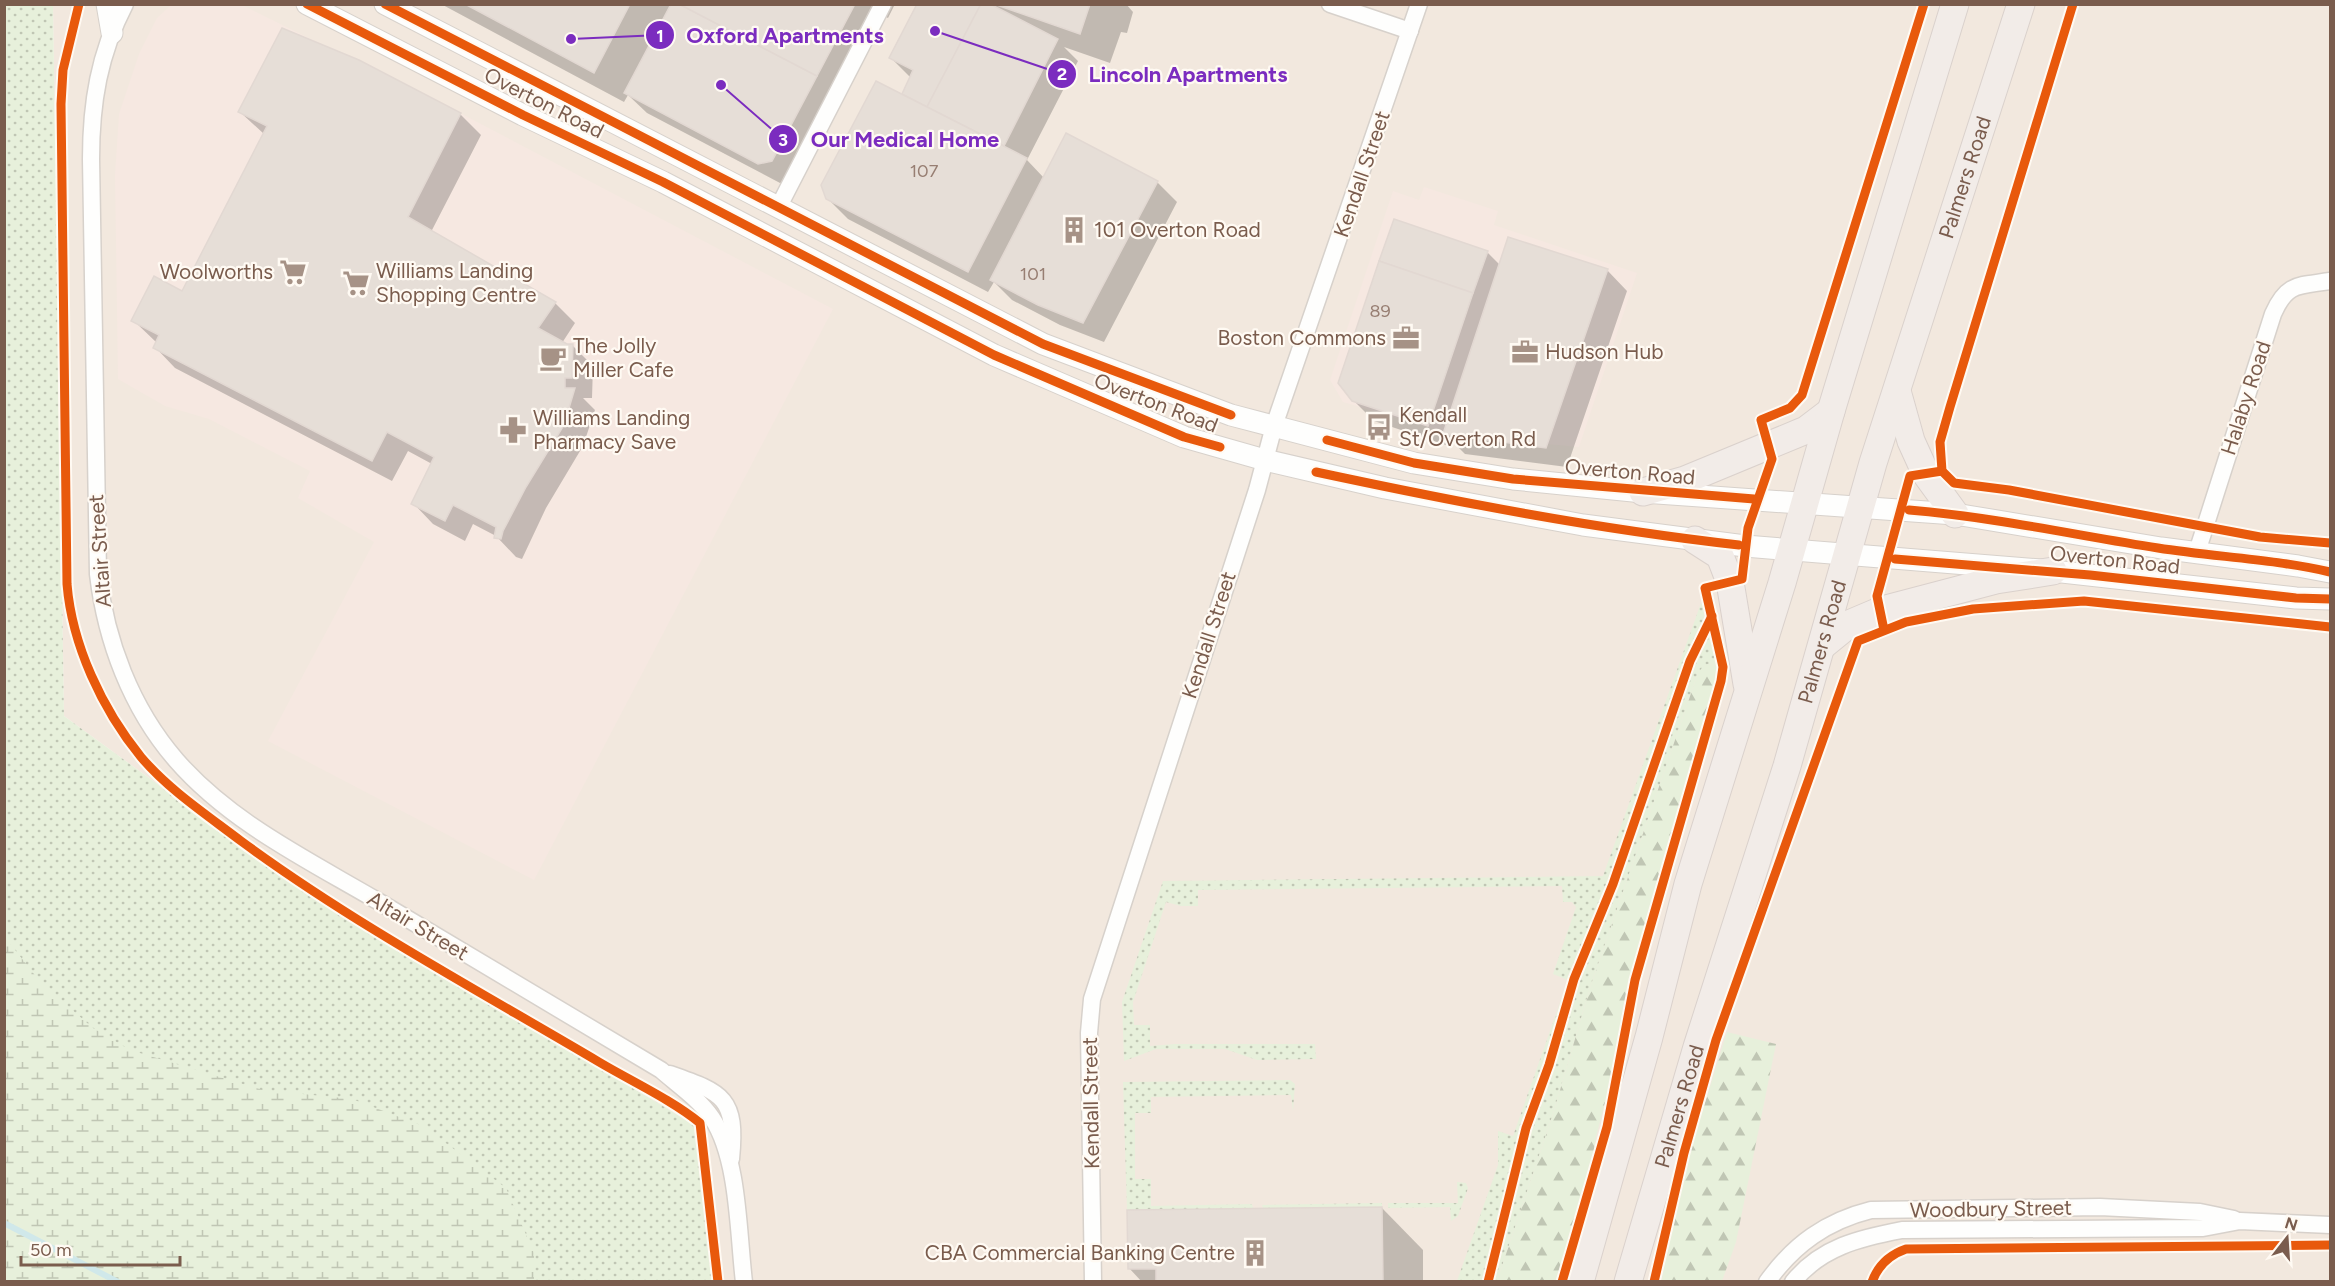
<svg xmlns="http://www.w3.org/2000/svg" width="2335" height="1286" font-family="Figtree,sans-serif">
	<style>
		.residential { fill: #f2e8de }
		.commercial { fill: #f6e8e1 }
		.grass { fill: url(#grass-dots) }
		.forest { fill: url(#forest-firs) }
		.wetland { fill: url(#wetland-marsh) }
		.shadow { fill: #0003 }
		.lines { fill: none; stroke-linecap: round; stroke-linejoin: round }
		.stream { stroke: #d0e8ea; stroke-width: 6 }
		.building { fill: #e6ded7; stroke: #e2d8d2; stroke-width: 1.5 }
		.minor-casing { stroke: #d7d1cb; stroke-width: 19 }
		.tertiary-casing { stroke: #d7d1cb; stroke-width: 23 }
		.trunk-casing { stroke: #dad1cc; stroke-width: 29 }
		.minor { stroke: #fefefd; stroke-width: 16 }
		.tertiary { stroke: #fefefd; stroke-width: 21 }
		.trunk { stroke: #f2ece8; stroke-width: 27 }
		.cycleway-casing { stroke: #fffaf3; stroke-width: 13 }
		.cycleway { stroke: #e8590c; stroke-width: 9 }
		.labels { text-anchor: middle; stroke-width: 4.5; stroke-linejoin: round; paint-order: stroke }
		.number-label { font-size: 18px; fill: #977e72 }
		.street-label { font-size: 21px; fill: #7a5c4d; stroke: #fffaf3 }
		.poi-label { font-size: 21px; fill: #7a5c4d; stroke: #fffaf3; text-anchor: start }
		.leader { fill: none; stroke: #7b2cbf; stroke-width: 2 }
		.callout-dot { fill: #7b2cbf; stroke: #fffaf3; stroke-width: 2 }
		.mark-label { font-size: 18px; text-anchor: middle; font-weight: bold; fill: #fff }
		.callout-label { font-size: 22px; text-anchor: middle; font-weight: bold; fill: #7b2cbf; stroke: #fffaf3; stroke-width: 4.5; stroke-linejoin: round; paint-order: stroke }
	</style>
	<defs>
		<pattern id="grass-dots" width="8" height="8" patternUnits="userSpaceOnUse" patternTransform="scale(1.5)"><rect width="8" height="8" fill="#e7f0db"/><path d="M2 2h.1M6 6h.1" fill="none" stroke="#c0c6b4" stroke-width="1.8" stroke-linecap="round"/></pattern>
		<pattern id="forest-firs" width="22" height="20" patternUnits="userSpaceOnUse" patternTransform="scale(1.5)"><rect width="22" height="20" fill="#e7f0db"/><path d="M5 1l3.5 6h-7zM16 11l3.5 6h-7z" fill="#c0c6b4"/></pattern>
		<pattern id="wetland-marsh" width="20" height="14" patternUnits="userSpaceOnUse" patternTransform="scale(1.5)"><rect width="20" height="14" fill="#e7f0db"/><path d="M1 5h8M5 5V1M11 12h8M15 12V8" fill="none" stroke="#c0c6b4"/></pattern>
	</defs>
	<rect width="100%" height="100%" fill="#f9f5f0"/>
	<polygon class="residential" points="53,5 2330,5 2330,1281 713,1281 696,1126 300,888 64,716"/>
	<g class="commercial">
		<polygon points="171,5 242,5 325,46 359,60 833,309 534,880 268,741 374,542 298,498 310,471 209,419 165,406 118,379 115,175 119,114 139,54 157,18"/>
		<polygon points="1424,187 1498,211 1494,225 1637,273 1579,447 1507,440 1434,429 1343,402 1330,380 1393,191 1419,200"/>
	</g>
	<g class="grass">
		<polygon points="53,4 64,716 300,888 696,1126 713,1281 5,1282 4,5"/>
		<polygon points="1701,603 1708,611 1721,667 1708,664 1698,673 1590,988 1553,1114 1497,1281 1457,1281 1498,1165 1498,1131 1513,1136 1568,980 1553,974 1576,907 1572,902 1563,902 1562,886 1198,890 1198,906 1181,906 1166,902 1133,1002 1134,1025 1150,1025 1150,1046 1175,1044 1315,1044 1316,1059 1257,1060 1225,1049 1156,1049 1124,1061 1122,1002 1163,881 1603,876"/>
		<polygon points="1290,1080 1295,1084 1293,1111 1291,1095 1151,1097 1151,1113 1135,1113 1135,1179 1151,1179 1151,1206 1252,1204 1253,1208 1127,1210 1123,1082"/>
		<polygon points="1457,1182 1466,1183 1468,1188 1458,1216 1451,1221 1450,1207 1388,1208 1388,1203 1458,1203"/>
		<polygon points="1382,1203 1382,1207 1263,1208 1262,1205"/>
	</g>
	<g class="forest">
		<polygon points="1708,664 1721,667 1715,691 1712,693 1633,967 1617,1057 1596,1137 1593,1158 1557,1281 1497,1281 1553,1114 1590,988 1698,673 1704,665"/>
		<polygon points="1727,1032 1776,1044 1736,1242 1722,1281 1661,1281 1690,1151"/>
	</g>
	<polygon class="wetland" points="5,937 41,983 93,1028 130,1050 263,1090 352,1099 423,1126 506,1188 534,1253 534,1281 5,1281"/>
	<g class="shadow">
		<polygon points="441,4 895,4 888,18 882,15 792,181 780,183 647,113 628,95 624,102"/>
		<polygon points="919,4 1126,4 1133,12 1127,33 1121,32 1110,63 1064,47 1078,61 1027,160 1044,178 1157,182 1177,202 1104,342 1060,325 1012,300 994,282 988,292 848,219 827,198 902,96 911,78 891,58"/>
		<polygon points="358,62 460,114 481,135 431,232 555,303 575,323 562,343 573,346 593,366 592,398 583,398 595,410 583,446 546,508 522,559 516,557 496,536 473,524 465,541 433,524 413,503 432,464 408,451 392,481 175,368 155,347 157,343 133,320 183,293 264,134 240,112"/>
		<polygon points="1487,252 1500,265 1607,270 1627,291 1567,467 1465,454 1451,440 1449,446 1374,421 1353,400"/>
		<polygon points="1382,1208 1423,1250 1423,1282 1142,1282 1129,1268"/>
	</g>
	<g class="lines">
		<polyline class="stream" points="4,1223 118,1282"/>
	</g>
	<g class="building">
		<polygon points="465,4 630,4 594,73"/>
		<polygon points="671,4 679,4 817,76 772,161 758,164 624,93"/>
		<polygon points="679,4 855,4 817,76"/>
		<polygon points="917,4 981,4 927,107 902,94 913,70 889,58"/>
		<polygon points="981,4 990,4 1058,39 1004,146 927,107"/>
		<polygon points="994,4 1090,4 1080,34"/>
		<polygon points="282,28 359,60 461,113 408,217 556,302 538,328 567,344 573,344 572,378 565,378 565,388 575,388 564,425 526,487 503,531 501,539 494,538 496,527 453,505 445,521 411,504 434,457 387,432 372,461 153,348 159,335 131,321 154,276 182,291 267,126 238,112"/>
		<polygon points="876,81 1027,158 968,272 826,199 821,185"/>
		<polygon points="1066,133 1158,181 1083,323 1038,305 990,280"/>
		<polygon points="1394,219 1488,251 1473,293 1379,261"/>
		<polygon points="1508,237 1608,269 1546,448 1443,434"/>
		<polygon points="1379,261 1473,293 1428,426 1352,401 1338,383"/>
		<polygon points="1382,1207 1383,1282 1156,1282 1156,1269 1128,1269 1127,1210"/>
	</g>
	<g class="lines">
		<defs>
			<g id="minor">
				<path d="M125,4C99,54 91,103 91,159L98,574C106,641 131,708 176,760C230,822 306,859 376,900C471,957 566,1014 661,1070C678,1085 699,1099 712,1118C739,1159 738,1233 744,1282"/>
				<polyline points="1330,4 1410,31"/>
				<polyline points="778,208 883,4"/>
				<path d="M2197,552L2273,314C2287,282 2299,286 2330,281"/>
				<path d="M670,1074C724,1093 737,1098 731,1159"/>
				<polyline points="1093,1282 1089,1033 1092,999 1257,490 1274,426 1419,4"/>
				<path d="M1767,1282C1794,1244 1827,1221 1871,1210L2100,1207L2200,1212L2234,1219"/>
				<path d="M1793,1282C1821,1247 1860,1238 1902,1230L2203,1228L2240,1221L2330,1225"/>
			</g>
			<g id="tertiary">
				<polyline points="107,4 112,33"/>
				<polyline points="307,4 523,115 663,182 994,355 1184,437 1265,460 1385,488 1583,525 1745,546 2053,571 2296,598 2330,599"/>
				<polyline points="385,4 1043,344 1231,415 1414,463 1513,479 1643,492 1955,514 2161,548 2298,566 2330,572"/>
			</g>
			<g id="trunk">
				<polyline points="1897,391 1911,441 1926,474 1955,514"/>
				<polyline points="1643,492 1685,480 1806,430 1831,411"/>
				<polyline points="1695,540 1720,556 1730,582 1747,684"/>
				<polyline points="1822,646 1849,624 1882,610 1996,580 2053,571"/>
				<polyline points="1580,1282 1649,1037 1688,884 1782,583 1831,411 1955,4"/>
				<path id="s1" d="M1628,1282L1697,1047L1787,766L1873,463L2021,4"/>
			</g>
		</defs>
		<use href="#minor" class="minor-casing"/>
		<use href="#tertiary" class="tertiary-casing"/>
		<use href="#trunk" class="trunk-casing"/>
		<use href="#minor" class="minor"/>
		<use href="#tertiary" class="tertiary"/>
		<use href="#trunk" class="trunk"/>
		<defs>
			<g id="cycleway">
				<path d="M79,4L63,70L61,104L67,584C72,645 102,709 141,757C169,790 207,815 241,841C354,924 479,991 599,1062C631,1081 672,1100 700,1123L718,1282"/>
				<polyline points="307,4 523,115 663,182 994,355 1184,437 1220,447"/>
				<polyline points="385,4 1043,344 1231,415"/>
				<polyline points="2073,4 1950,407 1940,442 1942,471 1954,483 2009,490 2260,537 2330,543"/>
				<polyline points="1327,440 1414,463 1513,479 1754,499"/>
				<path d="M1316,472C1456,502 1596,529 1739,545"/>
				<path d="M1909,510C1993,517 2075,535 2158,548C2215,557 2274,559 2330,572"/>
				<polyline points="1895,559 2090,575 2296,598 2330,599"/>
				<polyline points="1884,630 1877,596 1910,476 1942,471"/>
				<polyline points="1488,1282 1526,1128 1549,1065 1574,979 1613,884 1690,661 1712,616"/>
				<polyline points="1562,1282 1607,1127 1635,980 1721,681 1723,667 1705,588 1742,579 1748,528 1772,459 1761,420 1790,408 1802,395 1924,4"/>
				<polyline points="1654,1282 1684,1153 1716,1040 1858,641 1906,622 1973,609 2084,601 2330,627"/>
				<path d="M1872,1282C1878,1265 1889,1255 1906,1249L2330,1245"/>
			</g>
		</defs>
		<use href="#cycleway" class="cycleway-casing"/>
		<use href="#cycleway" class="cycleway"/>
	</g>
	<defs>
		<symbol id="building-bare" viewBox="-9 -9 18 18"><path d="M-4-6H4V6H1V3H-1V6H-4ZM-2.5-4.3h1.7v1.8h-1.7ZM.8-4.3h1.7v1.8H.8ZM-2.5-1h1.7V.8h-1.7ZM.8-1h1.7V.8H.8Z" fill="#a69286" stroke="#fffaf3" stroke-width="2.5" paint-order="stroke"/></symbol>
		<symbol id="supermarket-bare" viewBox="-9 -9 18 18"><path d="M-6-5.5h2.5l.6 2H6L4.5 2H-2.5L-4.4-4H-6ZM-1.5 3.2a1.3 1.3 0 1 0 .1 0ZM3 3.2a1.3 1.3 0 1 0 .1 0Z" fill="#a69286" stroke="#fffaf3" stroke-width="2.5" paint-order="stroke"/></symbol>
		<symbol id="office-bare" viewBox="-9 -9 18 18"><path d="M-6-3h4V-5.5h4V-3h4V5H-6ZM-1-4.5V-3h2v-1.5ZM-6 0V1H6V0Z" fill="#a69286" stroke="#fffaf3" stroke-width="2.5" paint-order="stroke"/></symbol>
		<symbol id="cafe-bare" viewBox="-9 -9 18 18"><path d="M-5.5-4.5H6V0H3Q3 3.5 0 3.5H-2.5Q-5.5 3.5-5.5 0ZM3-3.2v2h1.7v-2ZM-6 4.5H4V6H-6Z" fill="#a69286" stroke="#fffaf3" stroke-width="2.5" paint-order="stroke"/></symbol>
		<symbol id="bus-bare" viewBox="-9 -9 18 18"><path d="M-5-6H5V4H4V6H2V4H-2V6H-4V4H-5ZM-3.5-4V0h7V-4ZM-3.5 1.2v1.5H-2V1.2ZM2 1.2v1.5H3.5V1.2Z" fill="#a69286" stroke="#fffaf3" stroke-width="2.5" paint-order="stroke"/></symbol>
		<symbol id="pharmacy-bare" viewBox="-9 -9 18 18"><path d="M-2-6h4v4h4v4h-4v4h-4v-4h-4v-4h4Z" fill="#a69286" stroke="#fffaf3" stroke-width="2.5" paint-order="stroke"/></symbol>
	</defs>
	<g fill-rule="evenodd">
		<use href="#building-bare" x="1055" y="211" width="38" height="38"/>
		<use href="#supermarket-bare" x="274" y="253" width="38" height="38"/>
		<use href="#supermarket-bare" x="337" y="264" width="38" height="38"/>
		<use href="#office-bare" x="1387" y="319" width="38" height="38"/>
		<use href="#office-bare" x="1506" y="333" width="38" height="38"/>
		<use href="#cafe-bare" x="534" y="339" width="38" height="38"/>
		<use href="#bus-bare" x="1360" y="408" width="38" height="38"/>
		<use href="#pharmacy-bare" x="494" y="411" width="38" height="38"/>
		<use href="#building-bare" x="1236" y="1234" width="38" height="38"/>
	</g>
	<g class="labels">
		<g class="number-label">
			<text x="924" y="177">107</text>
			<text x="1033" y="280">101</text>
			<text x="1380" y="317">89</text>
		</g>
		<g class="street-label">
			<text transform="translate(544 103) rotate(27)" y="7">Overton Road</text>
			<text transform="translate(1362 174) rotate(-71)" y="7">Kendall Street</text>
			<text dy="7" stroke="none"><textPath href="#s1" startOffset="1155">Palmers Road</textPath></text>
			<text transform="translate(2246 398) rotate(-72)" y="7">Halaby Road</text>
			<text transform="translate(1156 403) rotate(21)" y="7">Overton Road</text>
			<text transform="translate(1630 472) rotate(5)" y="7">Overton Road</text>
			<text transform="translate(100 551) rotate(-94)" y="7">Altair Street</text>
			<text transform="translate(2115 560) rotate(6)" y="7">Overton Road</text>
			<text transform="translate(1209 635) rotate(-72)" y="7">Kendall Street</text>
			<text dy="7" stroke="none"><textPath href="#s1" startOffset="669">Palmers Road</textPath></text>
			<text transform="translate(418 926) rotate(31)" y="7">Altair Street</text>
			<text transform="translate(1091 1103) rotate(-91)" y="7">Kendall Street</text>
			<text dy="7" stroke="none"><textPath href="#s1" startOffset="183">Palmers Road</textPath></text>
			<text transform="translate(1991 1209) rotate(-1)" y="7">Woodbury Street</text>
		</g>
		<g class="poi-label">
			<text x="1094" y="237">101 Overton Road</text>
			<text x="376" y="278">Williams Landing<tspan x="376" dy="24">Shopping Centre</tspan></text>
			<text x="273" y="279" text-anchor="end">Woolworths</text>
			<text x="1386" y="345" text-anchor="end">Boston Commons</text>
			<text x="573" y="353">The Jolly<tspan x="573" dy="24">Miller Cafe</tspan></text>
			<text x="1545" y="359">Hudson Hub</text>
			<text x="1399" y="422">Kendall<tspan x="1399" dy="24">St/Overton Rd</tspan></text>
			<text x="533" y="425">Williams Landing<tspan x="533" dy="24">Pharmacy Save</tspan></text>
			<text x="1235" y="1260" text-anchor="end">CBA Commercial Banking Centre</text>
		</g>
	</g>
	<path class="leader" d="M571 39L660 35M935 31L1062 74M721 85L783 139"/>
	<g class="callout-dot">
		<circle cx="571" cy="39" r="6"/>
		<circle cx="935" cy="31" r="6"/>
		<circle cx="721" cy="85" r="6"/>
		<circle cx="660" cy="35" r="15"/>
		<circle cx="1062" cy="74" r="15"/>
		<circle cx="783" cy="139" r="15"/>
	</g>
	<g class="mark-label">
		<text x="660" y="42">1</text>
		<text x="1062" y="80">2</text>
		<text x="783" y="146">3</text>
	</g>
	<g class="callout-label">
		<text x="785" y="43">Oxford Apartments</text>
		<text x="1188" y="82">Lincoln Apartments</text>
		<text x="905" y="147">Our Medical Home</text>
	</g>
	<rect width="2335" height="1286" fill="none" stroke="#7a5c4d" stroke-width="12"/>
	<g transform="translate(2287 1238) rotate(17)" stroke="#fffaf3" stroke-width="4.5" paint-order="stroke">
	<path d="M0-4.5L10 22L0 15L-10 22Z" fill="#7a5c4d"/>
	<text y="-9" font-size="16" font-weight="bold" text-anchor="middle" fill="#7a5c4d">N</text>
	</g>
	<path d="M21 1256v9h159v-9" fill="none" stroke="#7a5c4d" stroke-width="3"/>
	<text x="30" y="1256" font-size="18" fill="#7a5c4d" stroke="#fffaf3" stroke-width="4.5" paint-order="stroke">50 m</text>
</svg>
